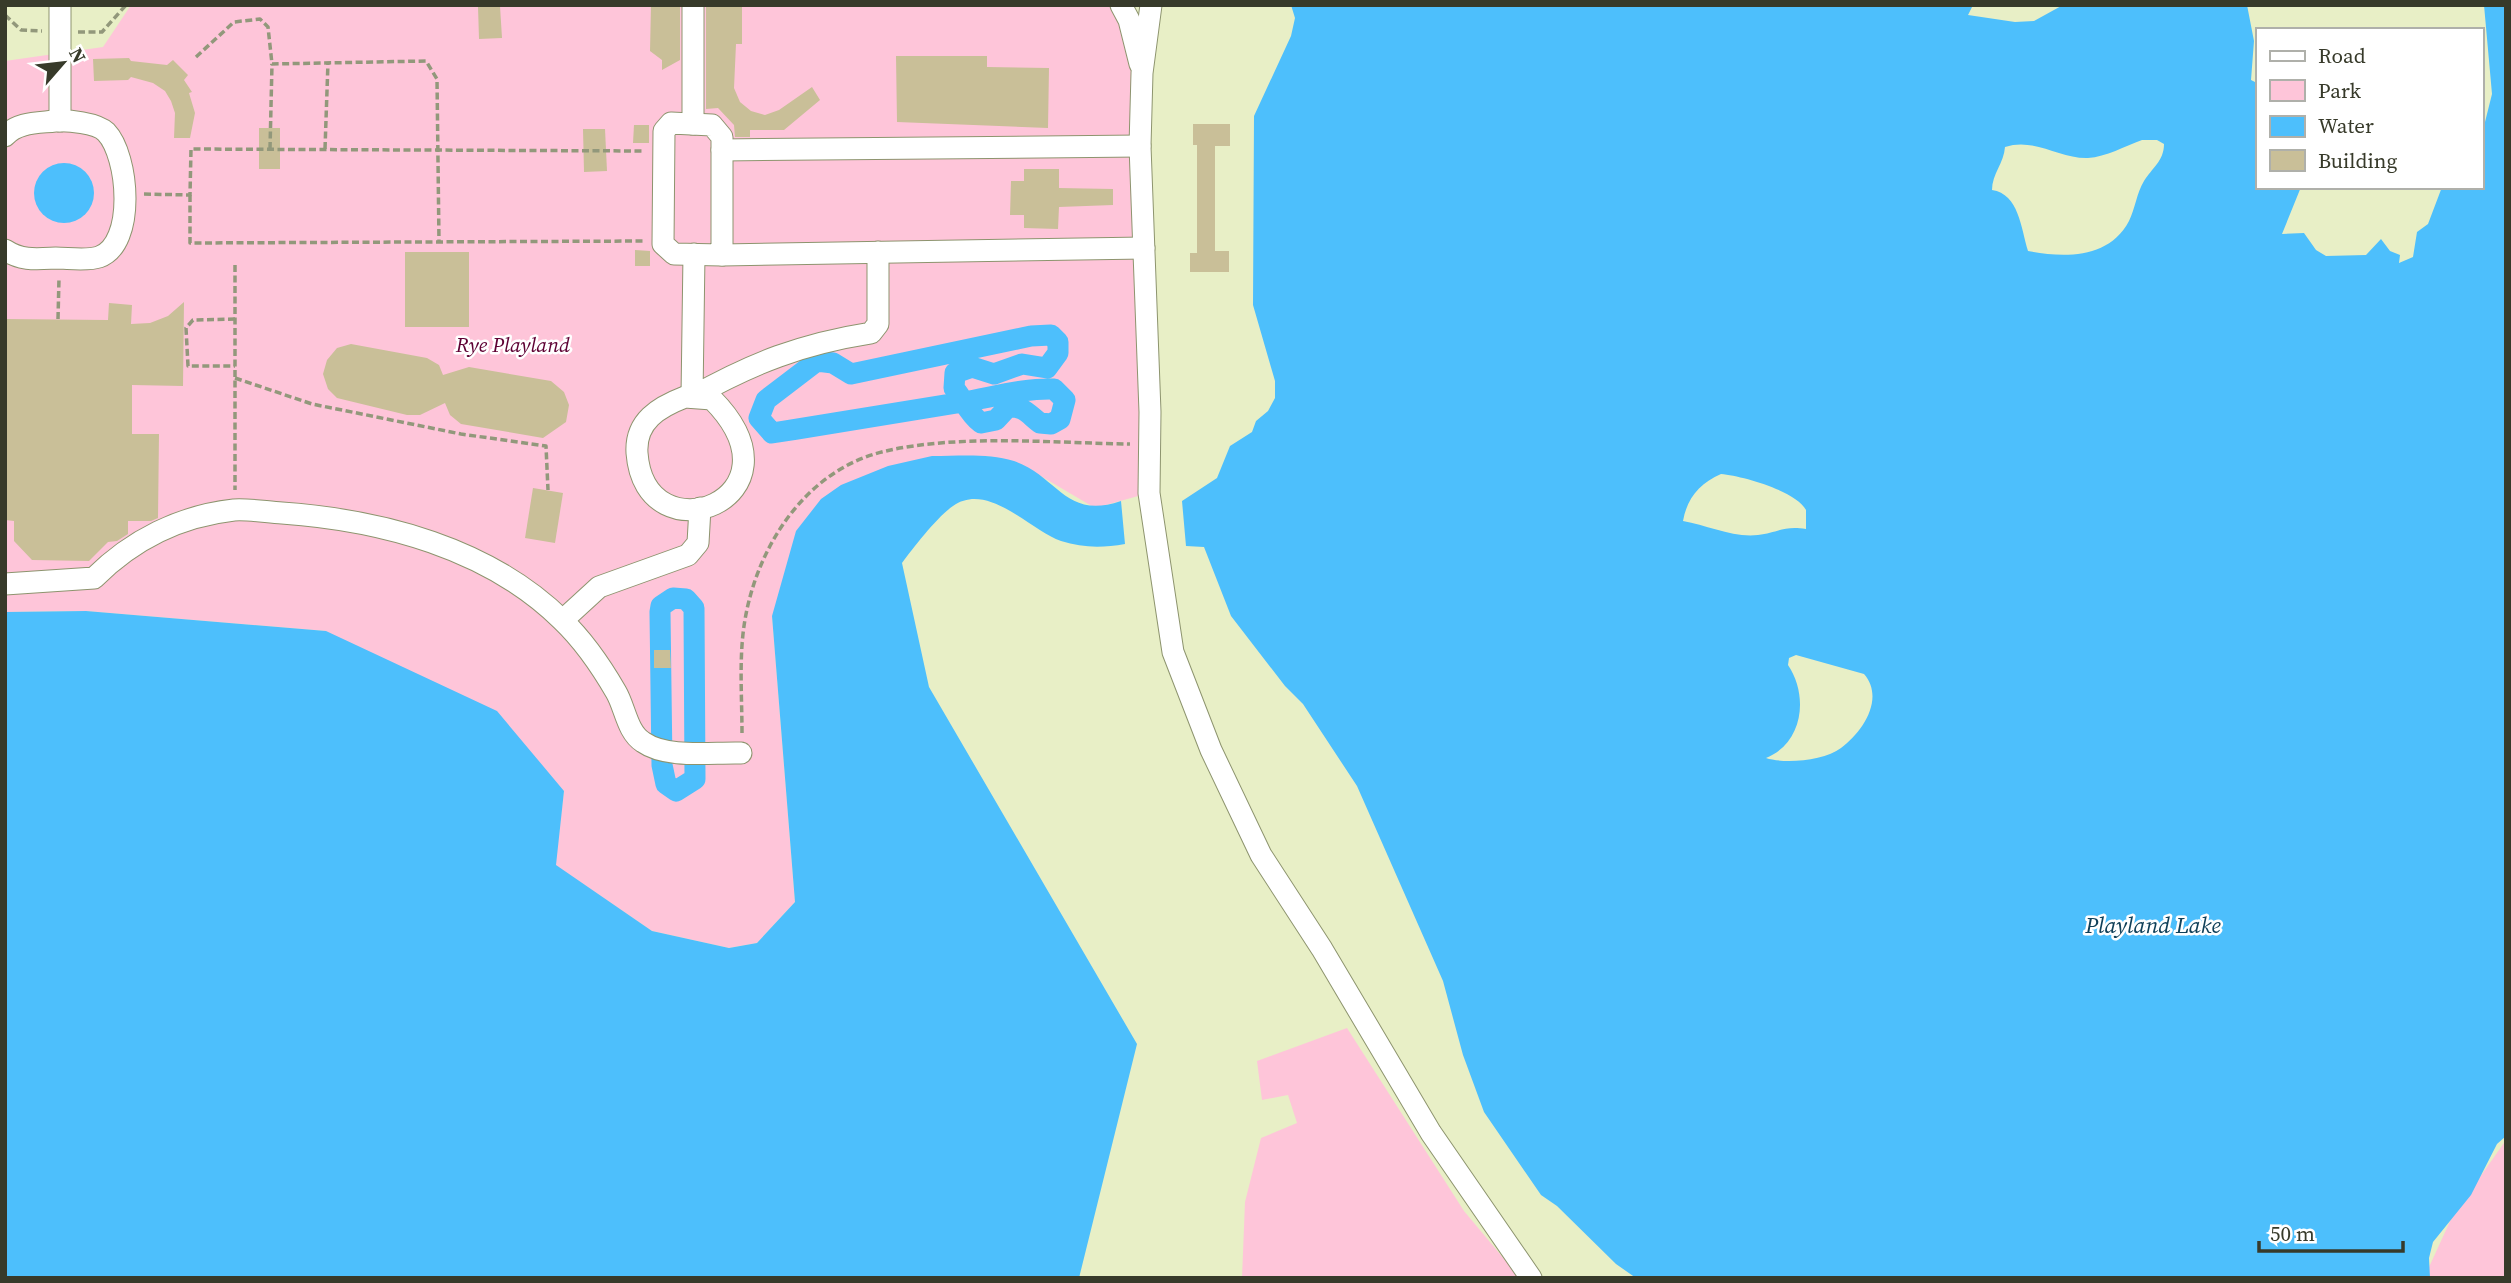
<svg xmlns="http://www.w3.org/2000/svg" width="2511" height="1283" font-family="'Source Serif 4',serif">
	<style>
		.green { fill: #fec5d9 }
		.water { fill: #4dbffc; fill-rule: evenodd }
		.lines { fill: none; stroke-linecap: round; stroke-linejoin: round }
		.canal { stroke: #4dbffc; stroke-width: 21 }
		.building { fill: #c9bf98 }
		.minor-casing { stroke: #8d946e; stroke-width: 23 }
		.path { stroke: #92987b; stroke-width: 3.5; stroke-dasharray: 7 3.5; stroke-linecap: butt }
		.minor { stroke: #fff; stroke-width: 21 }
		.labels { text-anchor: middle; stroke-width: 5; stroke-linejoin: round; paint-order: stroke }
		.park-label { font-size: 21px; font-style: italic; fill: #5e0033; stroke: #fff }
		.water-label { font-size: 23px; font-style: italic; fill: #104059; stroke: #fff }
	</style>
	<rect width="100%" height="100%" fill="#e8efc6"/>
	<g class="green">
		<polygon points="131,5 1121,5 1142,73 1149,493 1095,508 1022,465 987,456 772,616 795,902 757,943 729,948 652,931 555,865 564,791 326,631 86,611 5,612 5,61 103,47"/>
		<polygon points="1347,1028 1464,1211 1520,1278 1242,1278 1245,1202 1261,1138 1297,1123 1288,1095 1262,1100 1257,1061"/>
		<polygon points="2506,1140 2506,1278 2424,1278 2452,1217"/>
	</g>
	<g class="water">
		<path d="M1291,5H1973L1968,15L2015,22L2034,21L2063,5H2247L2254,41L2251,80L2257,83V187H2301L2282,234L2304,233L2316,250L2326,256L2366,255L2381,239L2390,251L2400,255L2399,263L2413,257L2417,232L2428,224L2442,187H2481V138L2492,94L2484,5H2506V1136L2497,1144L2471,1195L2433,1242L2429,1258L2430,1278H1636L1616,1264L1557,1206L1541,1195L1484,1112L1463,1055L1443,981L1357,786L1303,704L1285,686L1231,616L1204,547L1186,546L1182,501L1217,478L1230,446L1252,432L1256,421L1268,411L1275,398V381L1253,305L1254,116L1291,36L1295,18ZM2142,140H2157L2164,144C2164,161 2152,168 2144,181C2137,192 2135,209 2129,221C2109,259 2064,258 2028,251C2021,228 2019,194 1992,190C1992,174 2004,163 2005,147C2034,137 2060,159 2088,158C2106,157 2125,146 2142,140ZM1721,474C1743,476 1796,491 1806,510V529C1784,525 1777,533 1758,535C1733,538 1707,525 1683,521C1687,498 1700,483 1721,474ZM1796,655L1864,674C1885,698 1863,732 1841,748C1824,761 1784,764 1766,758C1803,743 1809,696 1788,665L1789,658Z"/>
		<circle cx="64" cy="193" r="30"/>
		<path d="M932,456C959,456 988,453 1014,461C1059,477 1065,520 1121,501L1125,544C1102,548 1083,548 1061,541C1030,530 988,481 953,506C937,517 914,547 902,563L929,687L1137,1044L1079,1278H5V612L86,611L326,631L497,711L564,791L556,865L652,931L729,948L757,943L795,902L772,616L796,531L821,499L841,485L888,466Z"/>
	</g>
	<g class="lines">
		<g class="canal">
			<path d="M1031,336L1051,335L1058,342V353L1047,368L1022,364L994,374L972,367L955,373L954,388C964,400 968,413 981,423L996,420L1008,407C1024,406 1028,414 1040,423L1051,424L1060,419L1065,400L1054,389C1024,388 993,397 963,402C900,412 836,423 772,433L759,418L766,400L817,361L833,363L851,374L1031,336"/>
			<polygon points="673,598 686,599 694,608 695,779 676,791 666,784 662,765 660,612 661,606"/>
		</g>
	</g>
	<g class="building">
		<polygon points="651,5 680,5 680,60 662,70 662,60 650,51"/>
		<polygon points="706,5 742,5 742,44 736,44 734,88 740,102 751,111 765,115 779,110 812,87 820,100 784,130 750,130 750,137 735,137 734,125 718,108 706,109"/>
		<polygon points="500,6 502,38 479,39 478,7"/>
		<polygon points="896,56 987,56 987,67 1049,68 1048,128 897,122"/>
		<polygon points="129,58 131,61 167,65 173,60 188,75 184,80 192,92 189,93 195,113 190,138 174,138 175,113 171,101 165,91 153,83 131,77 128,80 94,81 93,59"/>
		<polygon points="1193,124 1230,124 1230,146 1215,146 1215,251 1229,251 1229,272 1190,272 1190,253 1197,253 1197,145 1193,145"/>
		<polygon points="634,125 649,125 649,143 633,143"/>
		<rect x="259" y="128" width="21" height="41"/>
		<polygon points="583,129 605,129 607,171 584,172"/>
		<polygon points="1024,169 1059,169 1059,188 1113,189 1113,205 1059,207 1058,229 1024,228 1024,215 1010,215 1011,181 1024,181"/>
		<polygon points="635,250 650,251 650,266 635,266"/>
		<rect x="405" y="252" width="64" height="75"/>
		<polygon points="184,302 183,386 132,385 132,434 159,434 158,518 151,521 128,521 128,534 117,541 108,542 89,561 32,560 14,541 14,521 5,520 5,319 108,320 109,303 132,305 131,324 150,323 168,316"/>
		<polygon points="351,344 427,358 439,365 443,375 469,367 551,381 564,392 569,405 566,422 543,438 461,424 450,415 445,403 420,415 407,415 337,398 328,389 323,374 327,360 337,348"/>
		<polygon points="533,488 563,493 555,543 525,538"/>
		<polygon points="654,650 670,650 671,668 654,668"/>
	</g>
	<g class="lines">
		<defs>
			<g id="minor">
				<polyline points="1121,5 1129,20 1140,64"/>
				<polyline points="1151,5 1142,73 1140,146 1150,412 1149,493 1173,652 1211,750 1261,855 1322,949 1431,1133 1531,1278"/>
				<polyline points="60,121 60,5"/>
				<polygon points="671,123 712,125 722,137 722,255 674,254 663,244 664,131"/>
				<polyline points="693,124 693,5"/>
				<path d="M5,136C17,122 38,123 55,121C68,120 97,123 106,132C129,156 136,244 99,257C87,261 68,258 56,258C36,259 22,261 5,250"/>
				<polyline points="722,150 1140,146"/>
				<path d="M694,254L692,397C753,363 801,344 871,333L878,324V252"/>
				<polyline points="722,255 1144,248"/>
				<path d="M685,397L712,399C811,499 645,561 637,453C635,421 659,407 685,397Z"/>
				<path d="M5,584L94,578C132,540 180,516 234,510C249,509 266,512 282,513C381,520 489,548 562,620C584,641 601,666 616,692C625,707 627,732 643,742C667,759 712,752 741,753"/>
				<polyline points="563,620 599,587 688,555 698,543 700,508"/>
			</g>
		</defs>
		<use href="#minor" class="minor-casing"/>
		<g class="path">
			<polyline points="5,15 21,30 42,31"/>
			<polyline points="78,32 102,32 126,5"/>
			<polyline points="196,57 234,22 260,19 268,27 272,64 426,61 437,79 439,242"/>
			<polyline points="270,149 272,64"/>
			<polyline points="325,149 328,62"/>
			<polyline points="144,194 190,195 191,149 644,151"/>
			<polyline points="190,195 190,243 644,241"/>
			<polyline points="235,265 235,490"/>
			<polyline points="58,319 59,278"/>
			<polyline points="235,319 193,320 186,328 188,366 235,366"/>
			<polyline points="235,378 312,404 461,434 546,446 548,490"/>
			<path d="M742,733C742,698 739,661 744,626C755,549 805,469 886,451C960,434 1053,443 1130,444"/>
		</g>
		<use href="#minor" class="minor"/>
	</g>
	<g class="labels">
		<g class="park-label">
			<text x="513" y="352">Rye Playland</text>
		</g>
		<g class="water-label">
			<text x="2153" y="933">Playland Lake</text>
		</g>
	</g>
	<rect width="2511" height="1283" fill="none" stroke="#373a2a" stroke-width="14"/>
	<rect x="2256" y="28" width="228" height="161" fill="#ffffff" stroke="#afb0aa" stroke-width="2"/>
	<rect x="2270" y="51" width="35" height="10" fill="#ffffff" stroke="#afb0aa" stroke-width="2"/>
	<text x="2318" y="63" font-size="21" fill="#373a2a">Road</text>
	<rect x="2270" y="80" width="35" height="21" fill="#fec5d9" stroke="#afb0aa" stroke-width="2"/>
	<text x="2318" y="98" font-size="21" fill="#373a2a">Park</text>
	<rect x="2270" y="116" width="35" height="21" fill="#4dbffc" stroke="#afb0aa" stroke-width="2"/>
	<text x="2318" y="133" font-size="21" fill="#373a2a">Water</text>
	<rect x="2270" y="150" width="35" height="21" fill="#c9bf98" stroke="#afb0aa" stroke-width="2"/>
	<text x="2318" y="168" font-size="21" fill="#373a2a">Building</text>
	<g transform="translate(63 63) rotate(62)" stroke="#ffffff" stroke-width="5" paint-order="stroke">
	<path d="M0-5L12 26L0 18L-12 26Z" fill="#373a2a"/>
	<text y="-10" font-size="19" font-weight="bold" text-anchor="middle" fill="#373a2a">N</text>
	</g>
	<path d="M2259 1241v10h144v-10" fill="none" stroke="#373a2a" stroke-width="3.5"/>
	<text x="2270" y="1241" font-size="21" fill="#373a2a" stroke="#ffffff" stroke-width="5" paint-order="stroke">50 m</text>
</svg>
